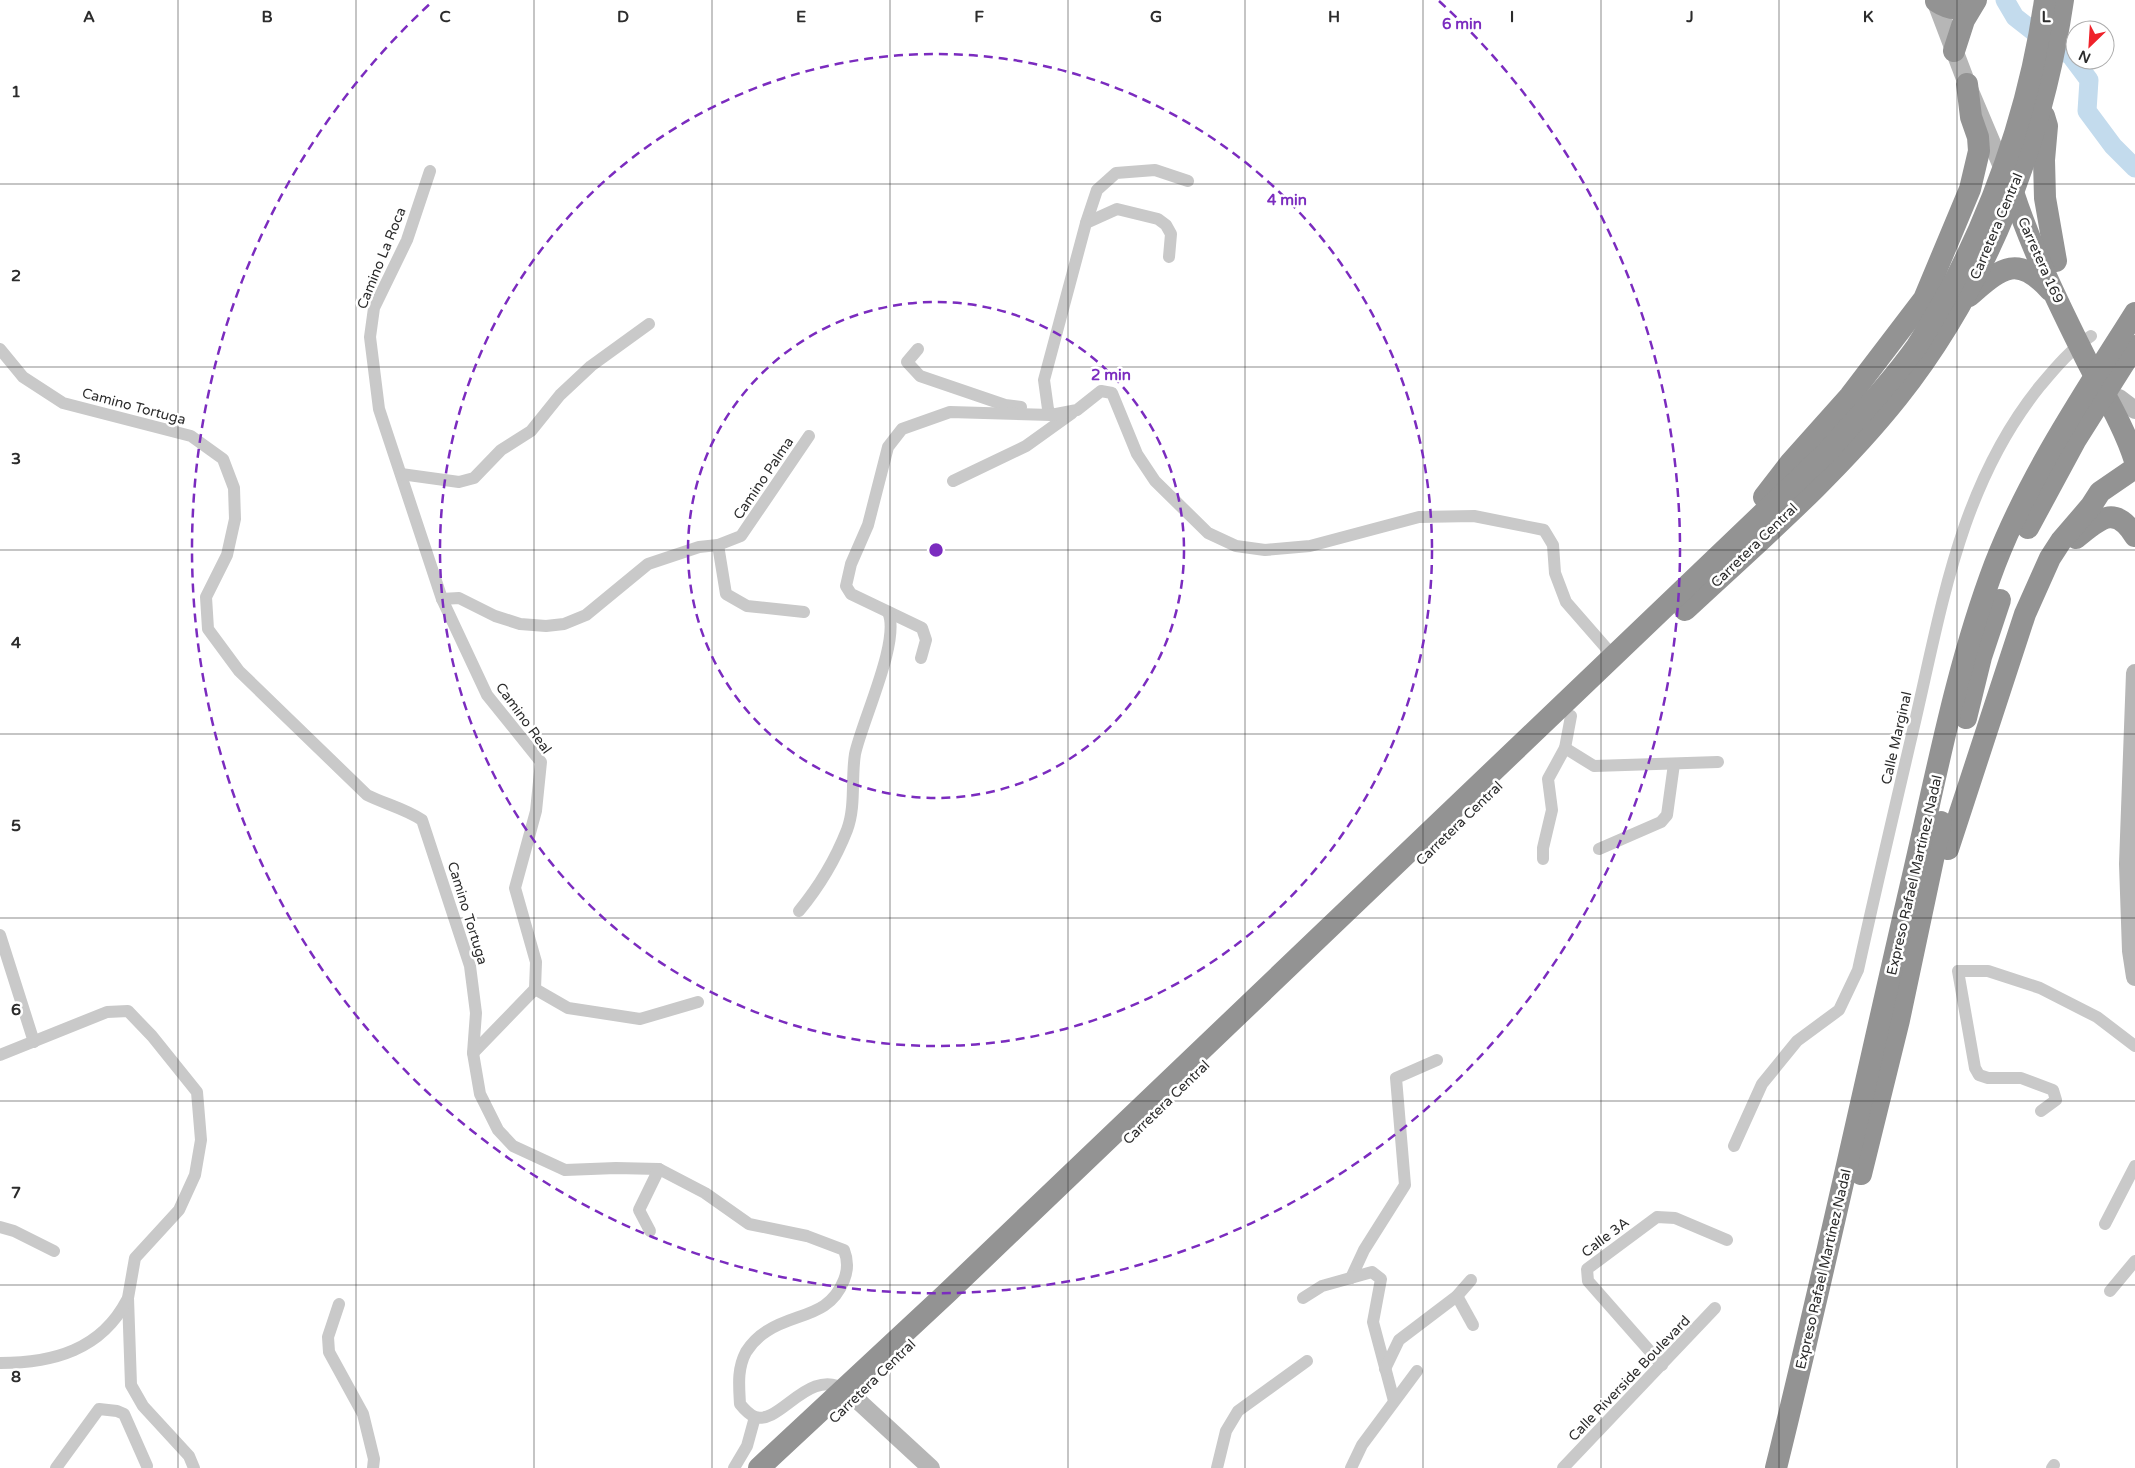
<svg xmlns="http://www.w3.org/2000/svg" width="2135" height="1468" font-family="'Varela Round',sans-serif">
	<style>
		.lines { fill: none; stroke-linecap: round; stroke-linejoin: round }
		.river { stroke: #c3dbed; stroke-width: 19 }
		.street { stroke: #c9c9c9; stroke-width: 12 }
		.secondary { stroke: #b6b6b6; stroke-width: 18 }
		.highway { stroke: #939393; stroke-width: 22 }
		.grid { fill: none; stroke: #2c2c2c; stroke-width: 1; stroke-opacity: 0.55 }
		.ring { fill: none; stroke: #7b2cbf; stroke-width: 2.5; stroke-dasharray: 9 6 }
		.labels { text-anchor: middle; stroke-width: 5; stroke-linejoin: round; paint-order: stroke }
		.street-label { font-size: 14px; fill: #2c2c2c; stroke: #fff }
		.grid-label { font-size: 16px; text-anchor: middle; font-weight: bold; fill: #2c2c2c; stroke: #fff; stroke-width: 5; stroke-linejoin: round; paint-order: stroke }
		.centre { fill: #7b2cbf; stroke: #fff; stroke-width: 2.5 }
		.ring-label { font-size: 15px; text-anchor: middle; font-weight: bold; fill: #7b2cbf; stroke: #fff; stroke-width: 5; stroke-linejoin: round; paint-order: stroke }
	</style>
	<rect width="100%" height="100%" fill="#fff"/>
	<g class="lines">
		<polyline class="river" points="2005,0 2015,17 2038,35 2071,56 2089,80 2087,111 2113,146 2135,168"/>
		<g class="street">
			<polyline points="430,171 407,240 374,308 370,337 379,409 442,599 487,695 541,762 536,811 515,888 536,962 535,989 473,1053"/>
			<polyline points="1086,223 1097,190 1116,173 1155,170 1188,181"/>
			<path d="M0,349L23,377L63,403L191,436L223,459L234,488L235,519L227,555L206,597L208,629L239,671L367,795C385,804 406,809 422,820L470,966L476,1013L473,1053L480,1094L498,1130L513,1146L565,1170L616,1168L659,1169L705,1193L749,1224L807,1236L844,1250C848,1260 848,1270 844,1280C829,1318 796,1312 767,1331C759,1336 751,1344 746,1352C737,1369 739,1386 740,1404C744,1409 748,1414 755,1417C781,1425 808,1366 846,1390"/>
			<polyline points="918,349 907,362 920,376 1005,405 1021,407"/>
			<polyline points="1051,415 1048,409 1044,380 1086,223 1117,209 1158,219 1166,225 1171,234 1169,257"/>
			<polyline points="401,474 459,482 474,478 501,450 531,431 560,395 591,366 649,324"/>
			<polyline points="953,481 1026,446 1072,413"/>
			<polyline points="718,545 726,594 747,606 804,612"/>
			<polyline points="442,599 459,598 495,616 520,624 546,626 564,624 586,615 648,564 699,547 718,545 741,536 809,436"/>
			<polyline points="921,658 926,640 922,628 851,594 846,586 851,564 868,525 888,447 902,429 950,412 1051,415 1077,410 1101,391 1112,393 1137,454 1155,481 1208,533 1236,546 1265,550 1310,546 1419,517 1474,516 1544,530 1553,545 1555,573 1566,602 1614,657"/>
			<polyline points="1565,748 1594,766 1718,762"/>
			<polyline points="1599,849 1661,822 1667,815 1674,764"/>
			<polyline points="1543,859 1543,848 1552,810 1548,779 1565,748 1571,716"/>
			<path d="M799,911C818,888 836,858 847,830C856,806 851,779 855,754C862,721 901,640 888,612"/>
			<polyline points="0,935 34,1042"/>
			<polyline points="535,989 568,1008 640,1019 698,1002"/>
			<polyline points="0,1055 107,1012 128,1011 152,1036 197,1092 201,1140 195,1175 179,1210 135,1258 128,1298 131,1385 143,1406 189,1456 194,1468"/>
			<polyline points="2041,1111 2056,1100 2053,1090 2021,1078 1988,1078 1979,1075 1975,1068 1958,971 1988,971 2040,988 2097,1017 2135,1046"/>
			<path d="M1734,1146L1762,1084L1797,1041L1839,1010L1858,970C1876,888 1895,807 1914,726C1942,606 1960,485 2040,386C2056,367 2071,349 2091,336"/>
			<polyline points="2105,1224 2135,1166"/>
			<polyline points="0,1227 14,1231 54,1251"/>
			<polyline points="650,1231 639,1210 659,1169"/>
			<polyline points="1351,1278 1364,1250 1405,1185 1396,1078 1437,1060"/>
			<polyline points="2110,1291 2135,1261"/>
			<polyline points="1457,1296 1473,1325"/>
			<polyline points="1303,1298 1322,1286 1372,1272 1381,1279 1373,1322 1394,1401"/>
			<polyline points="339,1304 328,1337 329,1352 363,1414 374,1459 373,1468"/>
			<path d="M0,1363C53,1363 101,1350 127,1300"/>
			<polyline points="1662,1365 1588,1281 1587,1269 1657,1217 1675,1218 1727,1240"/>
			<polyline points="1385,1369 1399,1340 1457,1296 1471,1280"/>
			<polyline points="56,1468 99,1409 117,1411 124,1414 147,1466"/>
			<polyline points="734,1468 747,1446 755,1417"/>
			<polyline points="1217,1468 1226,1431 1238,1411 1307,1361"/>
			<polyline points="1351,1468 1362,1445 1417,1371"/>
			<polyline points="1563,1468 1715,1308"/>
			<polyline points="2052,1468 2054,1465"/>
		</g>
		<g class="secondary">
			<polyline points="1935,0 1967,84 2005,174"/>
			<polyline points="2119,398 2135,410"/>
			<polyline points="2135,673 2128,864 2131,951 2135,977"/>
			<polyline points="855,1398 931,1468"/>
		</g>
		<g class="highway">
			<path d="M1936,1C1951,11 1961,10 1975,1"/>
			<polyline points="1954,51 1964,20 1976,0"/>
			<polyline points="2044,116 2047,126 2044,160 2045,198 2056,261"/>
			<path d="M2013,192C2032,250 2060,307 2087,361C2104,394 2124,426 2135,461"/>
			<path d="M1969,296C2001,269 2016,253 2050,290"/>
			<polyline points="1764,497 1791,462 1850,396 1924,299 1970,189 1979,151 1978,137 1971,117 1967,84"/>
			<polyline points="2028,528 2075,441 2135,346"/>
			<path d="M2076,538C2099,520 2114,503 2135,536"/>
			<path d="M1685,610C1758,542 1836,475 1898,397C1988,283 2042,142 2063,0"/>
			<polyline points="1966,718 1981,657 2000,600"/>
			<polyline points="1948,849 2025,614 2050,558 2061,541 2091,506 2100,492 2135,468"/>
			<polyline points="1861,1174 1899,1020 1941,822"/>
			<path d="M759,1468L947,1293L1826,453C1857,418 1890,384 1917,346C1930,326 1941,305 1953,284C1999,195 2031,99 2045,0"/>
			<path d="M1776,1468C1824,1274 1866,1078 1911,884C1936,777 1956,667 1995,564C2030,474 2084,394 2135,313"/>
		</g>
	</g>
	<path class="grid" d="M178,0V1468M356,0V1468M534,0V1468M712,0V1468M890,0V1468M1068,0V1468M1245,0V1468M1423,0V1468M1601,0V1468M1779,0V1468M1957,0V1468M0,184H2135M0,367H2135M0,550H2135M0,734H2135M0,918H2135M0,1101H2135M0,1285H2135"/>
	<g class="ring">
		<circle cx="936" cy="550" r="248"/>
		<circle cx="936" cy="550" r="496"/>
		<path d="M1439 1A744 744 0 1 1 433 1"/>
	</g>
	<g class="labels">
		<g class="street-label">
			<text transform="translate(1996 226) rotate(-67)" y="5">Carretera Central</text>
			<text transform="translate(381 258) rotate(-68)" y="5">Camino La Roca</text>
			<text transform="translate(2041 260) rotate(66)" y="5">Carretera 169</text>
			<text transform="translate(134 406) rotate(15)" y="5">Camino Tortuga</text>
			<text transform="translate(763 478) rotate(-56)" y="5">Camino Palma</text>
			<text transform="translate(1754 545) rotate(-44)" y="5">Carretera Central</text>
			<text transform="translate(524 718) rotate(54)" y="5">Camino Real</text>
			<text transform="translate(1896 738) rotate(-77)" y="5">Calle Marginal</text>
			<text transform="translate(1459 823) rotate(-44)" y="5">Carretera Central</text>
			<text transform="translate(1914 875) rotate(-77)" y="5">Expreso Rafael Martínez Nadal</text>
			<text transform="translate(468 913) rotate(73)" y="5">Camino Tortuga</text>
			<text transform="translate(1166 1102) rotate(-44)" y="5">Carretera Central</text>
			<text transform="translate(1605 1237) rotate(-37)" y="5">Calle 3A</text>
			<text transform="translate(1823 1269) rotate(-77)" y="5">Expreso Rafael Martínez Nadal</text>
			<text transform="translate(1629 1378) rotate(-46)" y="5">Calle Riverside Boulevard</text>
			<text transform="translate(872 1381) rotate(-44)" y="5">Carretera Central</text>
		</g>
	</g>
	<g class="grid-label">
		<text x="89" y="22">A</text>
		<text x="267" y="22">B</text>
		<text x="445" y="22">C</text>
		<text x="623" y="22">D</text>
		<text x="801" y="22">E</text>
		<text x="979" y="22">F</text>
		<text x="1156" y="22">G</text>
		<text x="1334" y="22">H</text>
		<text x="1512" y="22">I</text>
		<text x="1690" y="22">J</text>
		<text x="1868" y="22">K</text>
		<text x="2046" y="22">L</text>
		<text x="16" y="97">1</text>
		<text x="16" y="281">2</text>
		<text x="16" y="464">3</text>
		<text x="16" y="648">4</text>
		<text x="16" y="831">5</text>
		<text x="16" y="1015">6</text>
		<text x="16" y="1198">7</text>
		<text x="16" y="1382">8</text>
	</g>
	<circle cx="936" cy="550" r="8" class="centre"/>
	<g class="ring-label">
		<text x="1462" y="29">6 min</text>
		<text x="1287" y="205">4 min</text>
		<text x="1111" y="380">2 min</text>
	</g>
	<g transform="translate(2090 45) rotate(205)"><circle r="24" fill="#ffffff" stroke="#ababab"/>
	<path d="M0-4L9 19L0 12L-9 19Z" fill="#ef222a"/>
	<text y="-8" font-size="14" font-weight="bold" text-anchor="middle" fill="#2c2c2c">N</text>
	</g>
</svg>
